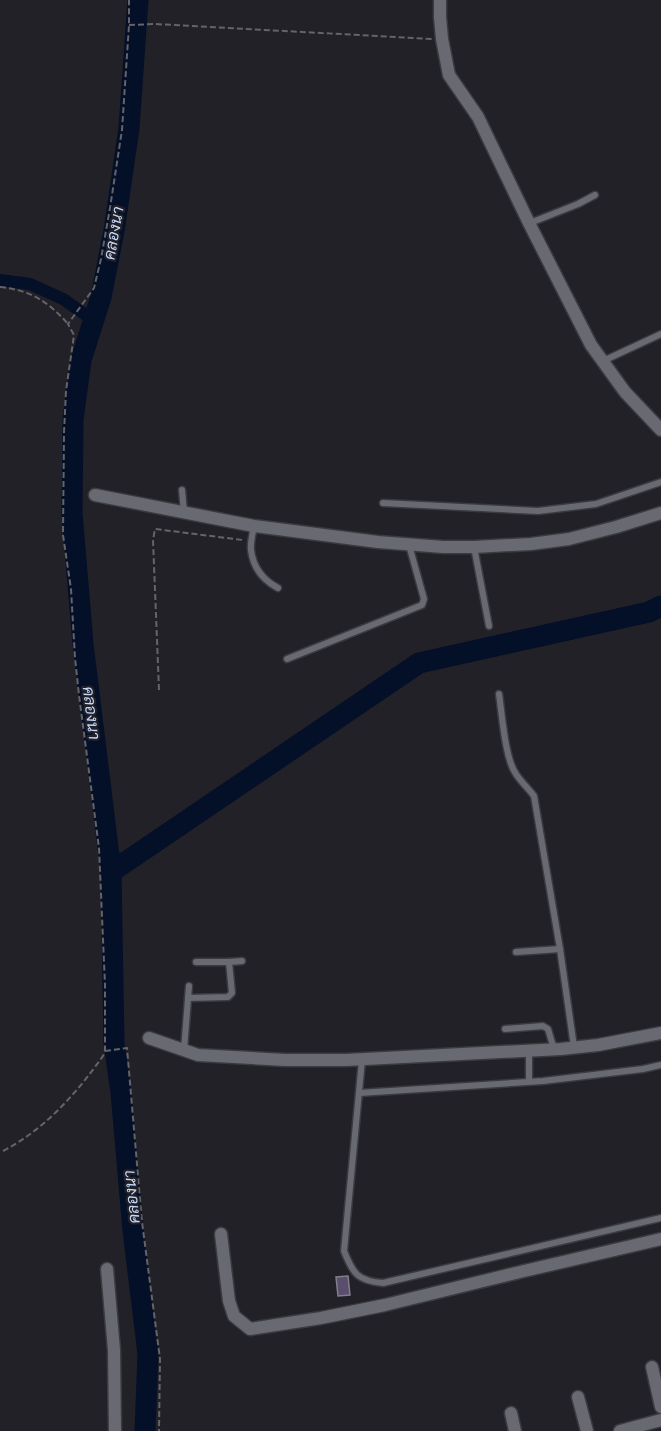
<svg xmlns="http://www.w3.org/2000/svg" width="661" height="1431" font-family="Montserrat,Sarabun,sans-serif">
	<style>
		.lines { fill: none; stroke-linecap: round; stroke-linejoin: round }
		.canal { stroke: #040f28; stroke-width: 12 }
		.river { stroke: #040f28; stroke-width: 21 }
		.building { fill: #5a4d6e; stroke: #828087; stroke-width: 1.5 }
		.lane-casing { stroke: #3a3b40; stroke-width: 9 }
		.street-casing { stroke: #3a3b40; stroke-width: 15 }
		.path { stroke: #646469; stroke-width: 2; stroke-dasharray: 6 3; stroke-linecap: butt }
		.lane { stroke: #696a71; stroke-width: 6 }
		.street { stroke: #696a71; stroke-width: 12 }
		.labels { text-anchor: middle; stroke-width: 4.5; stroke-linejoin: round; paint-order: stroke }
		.water-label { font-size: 16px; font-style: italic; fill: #c6d9fb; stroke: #212127 }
	</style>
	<rect width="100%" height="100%" fill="#212127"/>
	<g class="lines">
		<polyline class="canal" points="0,280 30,284 63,299 93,320"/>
		<g class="river">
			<polyline points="138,0 129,128 114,231 101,297 81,360 73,419 72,513 83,644 111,872 114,1043 121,1092 133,1230 148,1354 145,1431"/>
			<polyline points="111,872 419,663 649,612 661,606"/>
		</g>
	</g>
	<polygon class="building" points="348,1276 350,1295 338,1296 336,1277"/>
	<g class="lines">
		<defs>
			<g id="lane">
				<polyline points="530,223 578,204 595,195"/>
				<polyline points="603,361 661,334"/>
				<polyline points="182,490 184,512"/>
				<polyline points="383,503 538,511 596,504 661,482"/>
				<path d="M254,526C253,533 250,542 251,550C253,567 263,580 278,588"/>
				<polyline points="474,547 489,626"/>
				<polyline points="287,659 422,605 424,599 409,545"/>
				<path d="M499,694C502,714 505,759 516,774C521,782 528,788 534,796L560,949L574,1047"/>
				<polyline points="516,952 560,949"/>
				<polyline points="229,962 242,961"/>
				<polyline points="188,998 228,997 232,993 229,962 196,962"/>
				<polyline points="505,1029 543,1026 548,1029 554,1049"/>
				<polyline points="184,1050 189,986"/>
				<polyline points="529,1051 529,1081"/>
				<path d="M362,1060L344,1251C353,1274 358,1281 383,1283L661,1218"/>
				<polyline points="359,1093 543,1081 643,1069 661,1065"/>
			</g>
			<g id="street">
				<polyline points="440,0 440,17 442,39 449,75 478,117 529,223 591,345 625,392 661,430"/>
				<polyline points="95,495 254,526 378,542 443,547 474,547 531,544 569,539 616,527 661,513"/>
				<polyline points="149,1038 198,1055 285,1060 346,1060 561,1049 598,1045 661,1033"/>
				<polyline points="221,1234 229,1301 234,1316 250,1329 321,1318 385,1305 524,1271 661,1239"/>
				<polyline points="107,1269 114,1350 115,1431"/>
				<polyline points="652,1367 661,1407"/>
				<polyline points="578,1397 587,1431"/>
				<polyline points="511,1413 515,1431"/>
				<polyline points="620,1431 661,1420"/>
			</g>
		</defs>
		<use href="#lane" class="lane-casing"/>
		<use href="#street" class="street-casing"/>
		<g class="path">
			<polyline points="129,25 155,24 432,39"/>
			<path d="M0,287C30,290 49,302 68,324"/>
			<polyline points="159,690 153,540 155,529 243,540"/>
			<polyline points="105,1051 127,1048 142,1222 160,1359 159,1431"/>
			<path d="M3,1151C45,1129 76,1094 103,1056L105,1051V985L99,848L79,695L75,658L71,589L63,535L64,432L66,391L74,335L68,324L94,288L101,259L110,208L122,130L129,25V0"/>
		</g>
		<use href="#lane" class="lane"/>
		<use href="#street" class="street"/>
	</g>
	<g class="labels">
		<g class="water-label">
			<text transform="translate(113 233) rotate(-80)" y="6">คลองนา</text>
			<text transform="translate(92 713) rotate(83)" y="6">คลองนา</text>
			<text transform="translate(131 1197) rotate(-96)" y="6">คลองนา</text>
		</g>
	</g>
</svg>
